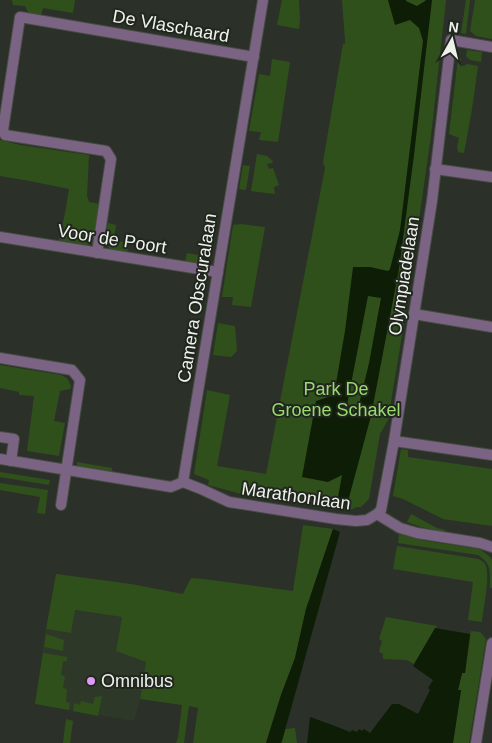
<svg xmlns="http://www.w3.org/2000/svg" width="492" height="743" font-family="Arial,sans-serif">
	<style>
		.built { fill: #2e3829 }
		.green { fill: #30501b }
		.water { fill: #0e1d05; fill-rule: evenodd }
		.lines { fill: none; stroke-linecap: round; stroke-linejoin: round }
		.street-casing { stroke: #464c43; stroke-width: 12 }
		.street { stroke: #7b6483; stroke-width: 10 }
		.poi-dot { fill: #dd99f4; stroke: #21271e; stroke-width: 2 }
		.labels { text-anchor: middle; stroke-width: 4; stroke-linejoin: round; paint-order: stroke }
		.street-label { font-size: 18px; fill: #eef2ec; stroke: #21271e }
		.park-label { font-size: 18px; fill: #98d970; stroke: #21271e }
		.poi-label { font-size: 18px; fill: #eef2ec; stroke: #21271e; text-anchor: start }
	</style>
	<rect width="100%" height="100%" fill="#2b3128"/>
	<polygon class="built" points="74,610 122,617 116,651 146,662 140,699 134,721 35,704 46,629 71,633"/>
	<g class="green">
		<polygon points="12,0 75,0 73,13 43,8 41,15 29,14 25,6 13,5"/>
		<polygon points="282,0 299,0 300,19 299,29 277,25"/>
		<polygon points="342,0 446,0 431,136 405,317 388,420 380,434 369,499 361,507 357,507 350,510 256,498 208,485 209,480 194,474 207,390 230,395 217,466 266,474 325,168 323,162 343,44 345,44 345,40"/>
		<polygon points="466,0 470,0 466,34 461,33"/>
		<polygon points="475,0 492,0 492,39 476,36 470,31"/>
		<polygon points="467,50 482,52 481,62 470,60 466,56"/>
		<polygon points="458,58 461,58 461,65 464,66 467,64 478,66 472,109 464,153 458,152 457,147 459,138 449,134"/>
		<polygon points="272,59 290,62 278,142 259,140 261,132 249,131 259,74 270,76"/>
		<polygon points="0,140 20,145 89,155 87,196 89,202 100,204 95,237 93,243 87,245 59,241 66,208 69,189 30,181 0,176"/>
		<polygon points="257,154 267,156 273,161 272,163 267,164 269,169 273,168 279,185 274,187 275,194 251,191"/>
		<polygon points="243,165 250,166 246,190 239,189"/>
		<path d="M108,223L116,225L114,240L129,243L127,253C103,249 103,246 108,223Z"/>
		<polygon points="241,224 265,227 251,307 232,305 233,297 222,297 233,225"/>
		<polygon points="187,253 203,256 202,265 185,262"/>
		<polygon points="218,323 235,326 237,351 231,357 213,355"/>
		<polygon points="0,365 61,375 67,378 71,386 70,389 60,391 54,421 65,423 59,456 27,451 34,396 19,395 19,392 0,388"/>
		<polygon points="401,449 408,450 408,457 492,469 492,526 443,519 403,499 393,496"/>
		<polygon points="77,462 112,468 112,473 77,468"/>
		<polygon points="0,472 50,480 49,485 0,477"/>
		<polygon points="0,483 48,490 45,514 37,513 40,497 0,490"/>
		<polygon points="411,514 437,528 445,530 444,532 421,527 407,522"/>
		<polygon points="303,525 333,529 306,609 295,658 281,695 266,743 193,743 198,708 189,706 184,743 176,743 178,738 182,705 140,699 146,662 116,651 122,617 75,610 71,633 46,629 56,574 131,584 183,594 191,578 204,579 293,591"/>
		<path d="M399,534L426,541L480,549L490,557L492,560V588H490C490,571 492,564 478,555L398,543Z"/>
		<path d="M397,546L479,559C480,560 485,563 485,564C491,574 483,610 482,622L468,620L473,582L393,569Z"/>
		<polygon points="386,617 437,626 414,664 407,660 383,659 383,654 379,652 382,641 379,639"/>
		<polygon points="471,631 480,632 486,639 469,743 453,743 461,691 458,690 462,673 465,673"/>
		<polygon points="46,634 64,640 63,651 44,647"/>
		<polygon points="43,653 67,657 67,661 63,661 61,675 65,676 63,688 67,689 66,702 70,703 69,710 35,704"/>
		<polygon points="102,696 98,716 73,711 74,703 80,705 81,701 93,704 95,697"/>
		<polygon points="66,719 73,721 70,743 63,743"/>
		<polygon points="295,728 297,743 281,743 285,729"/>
	</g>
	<g class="water">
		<path d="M388,0H406V1L417,6L425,1L426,0H432L414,155L399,269L371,416L347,505L337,503L342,475L328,482L302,477L316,401L334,395L345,331L353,267H370L388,271L390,269L400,230L423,41L419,28L410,20L395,25ZM368,296L381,298L369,363L357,413L346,410Z"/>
		<polygon points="333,529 340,532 282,741 281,743 266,743 281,695 295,658 306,609"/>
		<polygon points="435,628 470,634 465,673 462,673 458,690 461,690 453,743 307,743 310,717 335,726 350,732 352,730 357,732 359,729 362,731 364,729 370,733 392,704 399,704 418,714 430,690 428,688 433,680 413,666"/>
	</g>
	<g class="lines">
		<defs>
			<g id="street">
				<polyline points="435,169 492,177"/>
				<polyline points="0,237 218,272"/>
				<polyline points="97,253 111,159 106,151 5,135 3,130 20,17 254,57"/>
				<polyline points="414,314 492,327"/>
				<polyline points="0,358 72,370 80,380 61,505"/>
				<polyline points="0,437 14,439 11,461"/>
				<polyline points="394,441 492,455"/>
				<polyline points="0,459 171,487 183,482 263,0"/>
				<polyline points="183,482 201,489 229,502 336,519 356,521 367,520 377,514 381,510 394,441 432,201 451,40 492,47"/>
				<polyline points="377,514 400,528 417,533 480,543 492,547"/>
				<polyline points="476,743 492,643"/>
			</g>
		</defs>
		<use href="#street" class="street-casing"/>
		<use href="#street" class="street"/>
	</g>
	<circle class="poi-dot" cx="91" cy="681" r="5"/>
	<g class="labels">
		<g class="street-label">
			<text transform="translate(171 26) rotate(10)" y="6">De Vlaschaard</text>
			<text transform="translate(112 239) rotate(9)" y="6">Voor de Poort</text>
			<text transform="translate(404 276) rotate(-81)" y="6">Olympiadelaan</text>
			<text transform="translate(197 298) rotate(-81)" y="6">Camera Obscuralaan</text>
			<text transform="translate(296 496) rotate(8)" y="6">Marathonlaan</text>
		</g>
		<g class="park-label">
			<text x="336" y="395">Park De<tspan x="336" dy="21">Groene Schakel</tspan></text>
		</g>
		<g class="poi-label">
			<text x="101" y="687">Omnibus</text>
		</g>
	</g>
	<g transform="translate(452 40) rotate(8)" stroke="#21271e" stroke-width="4" paint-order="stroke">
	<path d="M0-4L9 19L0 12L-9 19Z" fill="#eef2ec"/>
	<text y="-8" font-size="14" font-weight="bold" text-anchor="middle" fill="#eef2ec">N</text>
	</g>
</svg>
